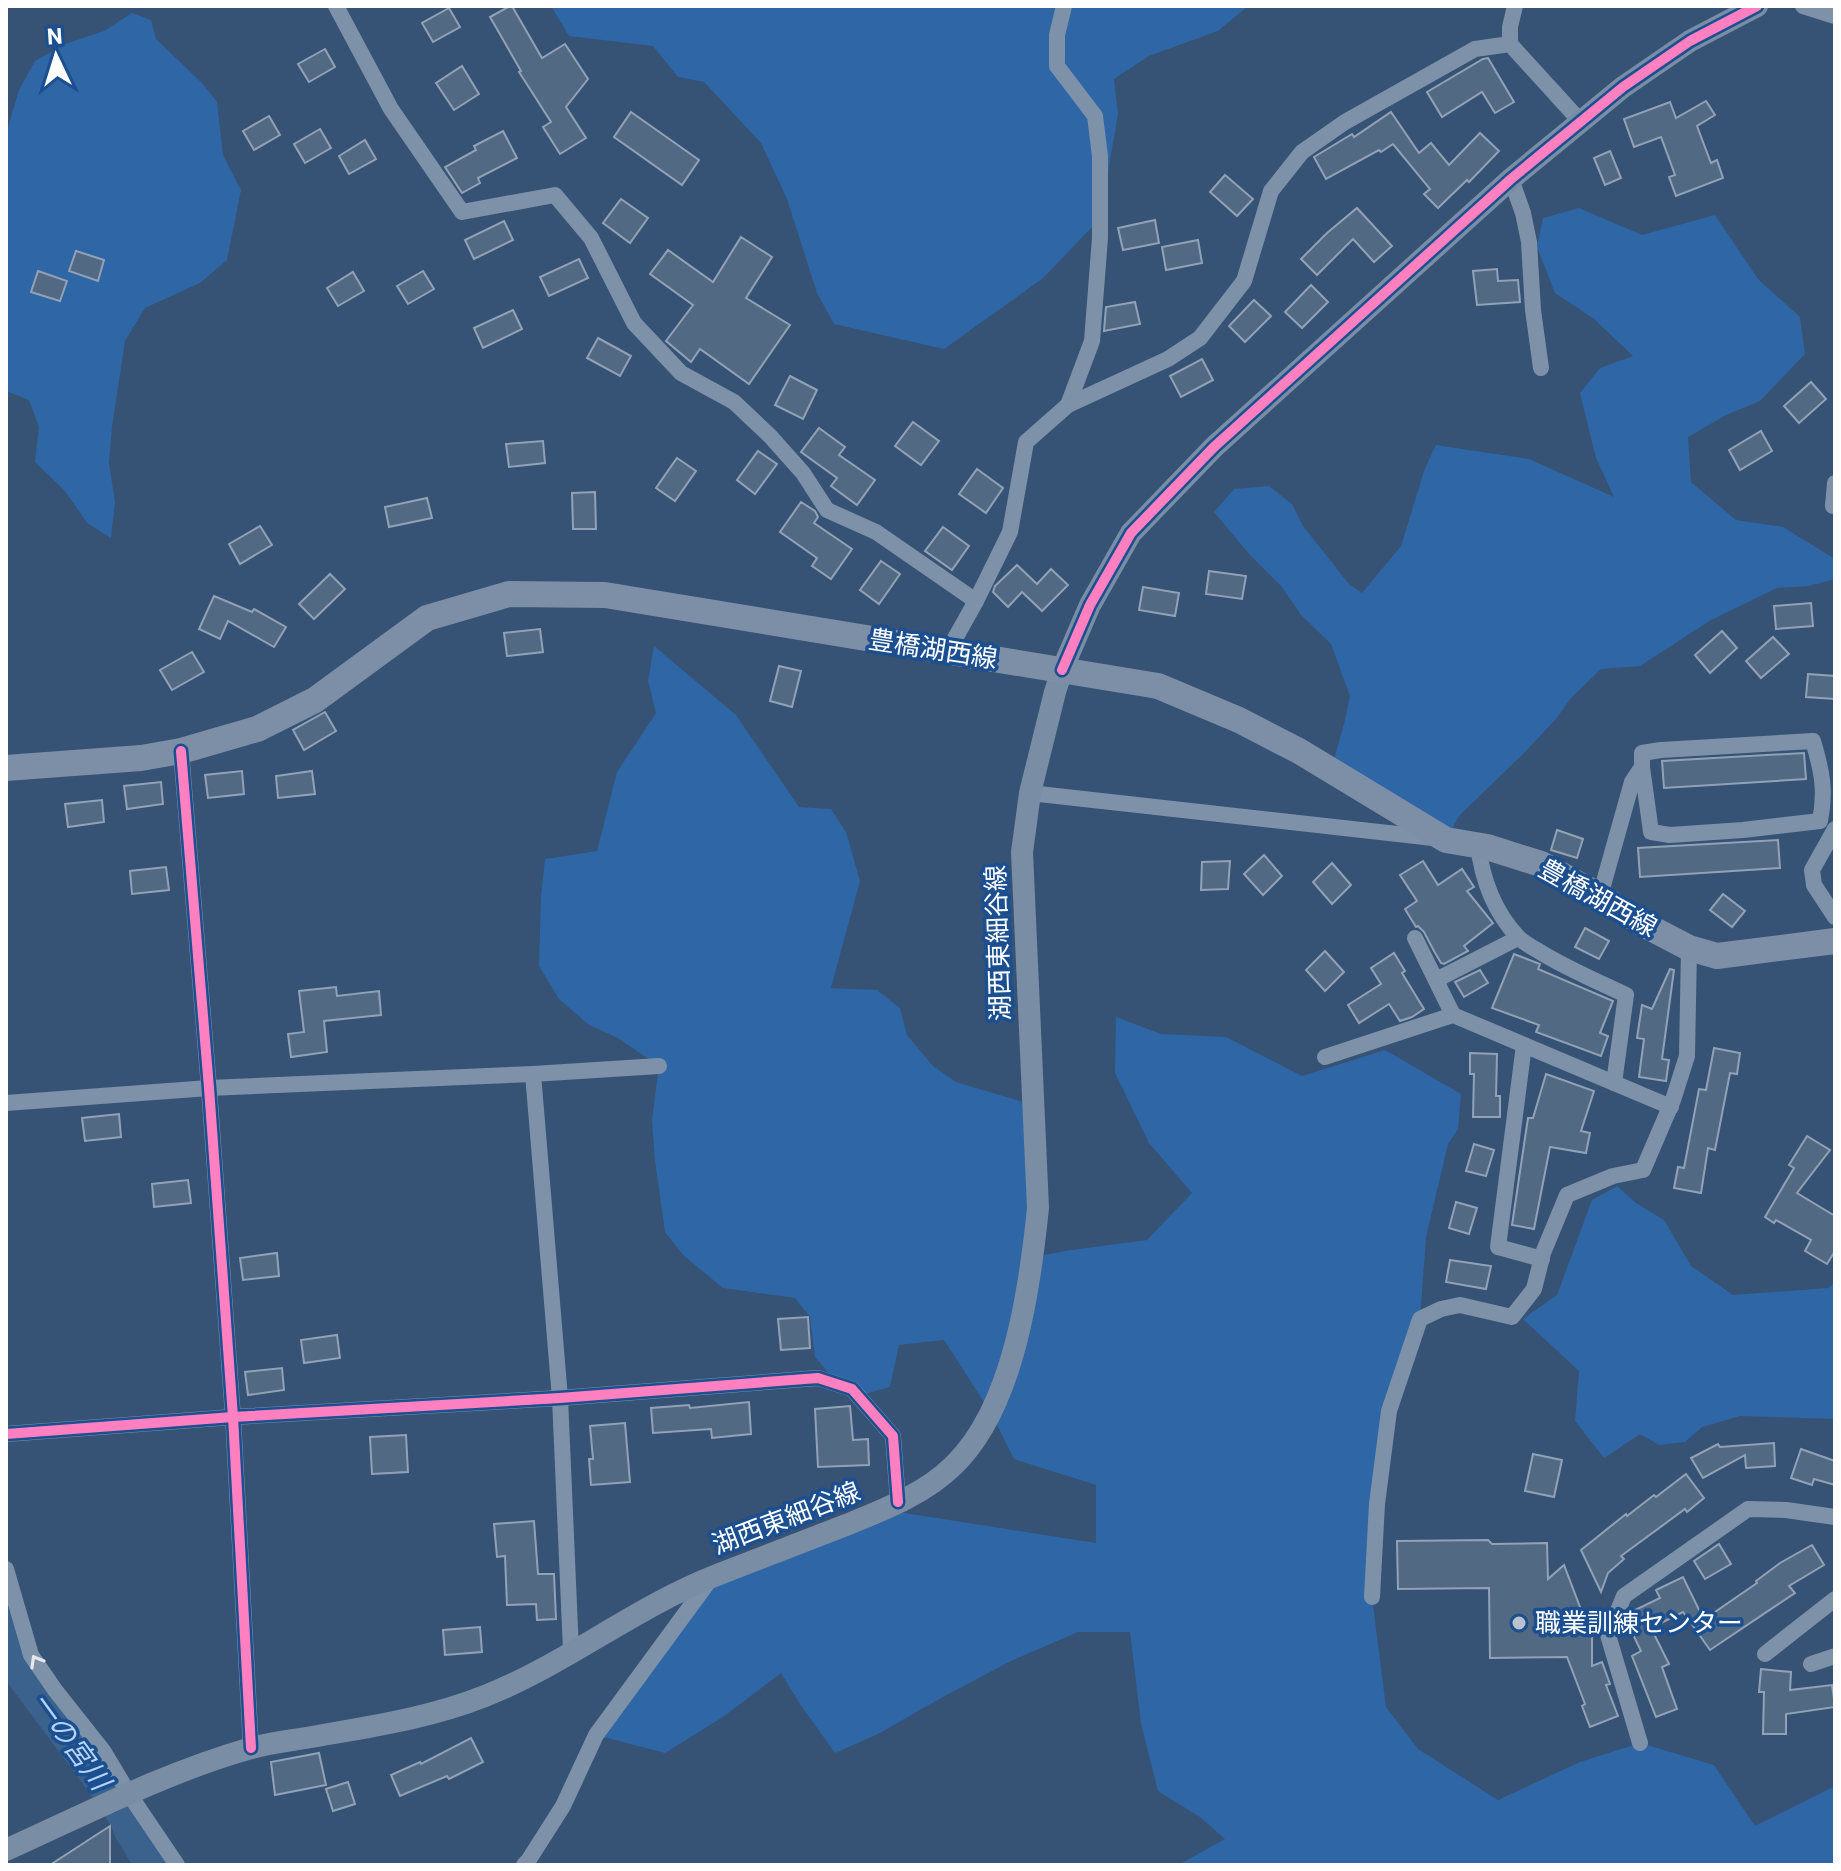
<svg xmlns="http://www.w3.org/2000/svg" width="1841" height="1871" font-family="Roboto,'Noto Sans JP',sans-serif">
	<style>
		.green { fill: #2f66a5 }
		.lines { fill: none; stroke-linecap: round; stroke-linejoin: round }
		.river { stroke: #3b618d; stroke-width: 36 }
		.building { fill: #526984; stroke: #92a2b6; stroke-width: 2 }
		.street { stroke: #7d92a8; stroke-width: 16 }
		.secondary { stroke: #798da4; stroke-width: 22 }
		.primary { stroke: #7d8ea7; stroke-width: 26 }
		.cycleway-casing { stroke: #1b4f8f; stroke-width: 15 }
		.cycleway { stroke: #ff80c0; stroke-width: 10 }
		.oneway { stroke: #e5e9ee }
		.poi-dot { fill: #b9c2ce; stroke: #1b4f8f; stroke-width: 3 }
		.labels { text-anchor: middle; stroke-width: 7; stroke-linejoin: round; paint-order: stroke }
		.street-label { font-size: 26px; fill: #fff; stroke: #1b4f8f }
		.poi-label { font-size: 26px; fill: #fff; stroke: #1b4f8f; text-anchor: start }
		.water-label { font-size: 28px; font-style: italic; fill: #b5d3f5; stroke: #1b4f8f }
	</style>
	<rect width="100%" height="100%" fill="#365274"/>
	<g class="green">
		<polygon points="551,6 1248,6 1218,31 1149,56 1114,79 1118,114 1100,219 1042,279 944,349 834,324 817,293 787,199 761,143 704,82 678,77 653,46 569,36"/>
		<polygon points="132,13 151,20 156,39 203,84 217,102 223,155 241,190 227,260 200,283 145,308 125,341 112,427 109,463 115,502 111,538 87,523 65,491 35,462 39,427 29,400 6,391 6,268 8,265 6,263 6,134 19,90 35,61 65,44 104,31"/>
		<polygon points="1579,208 1642,235 1715,215 1758,279 1800,317 1805,354 1760,401 1726,415 1688,437 1691,482 1736,520 1783,527 1835,559 1835,579 1809,586 1777,588 1711,620 1640,666 1601,669 1571,698 1556,719 1524,753 1459,816 1446,840 1331,770 1344,724 1350,696 1331,644 1302,616 1281,586 1249,554 1214,512 1234,489 1269,486 1292,504 1303,526 1349,584 1362,593 1401,546 1425,468 1436,445 1529,459 1614,497 1596,458 1580,393 1600,368 1633,356 1594,319 1555,293 1537,247 1543,218"/>
		<polygon points="654,646 736,715 799,807 831,809 846,832 860,881 831,988 877,990 900,1008 907,1035 933,1066 956,1082 1033,1105 1033,1257 1071,1250 1147,1240 1192,1193 1149,1143 1115,1073 1116,1017 1161,1034 1226,1037 1302,1076 1385,1050 1461,1094 1458,1129 1448,1144 1426,1237 1420,1319 1402,1370 1372,1597 1386,1707 1418,1749 1498,1800 1580,1762 1640,1743 1714,1765 1755,1826 1835,1786 1835,1865 1178,1865 1225,1839 1200,1817 1158,1791 1141,1724 1130,1632 1078,1632 1011,1661 941,1698 878,1734 835,1753 800,1704 781,1673 723,1717 665,1753 596,1735 713,1576 879,1509 1096,1543 1096,1485 1014,1459 991,1413 944,1340 899,1345 890,1387 850,1398 815,1357 810,1317 795,1298 723,1288 684,1256 665,1232 655,1161 652,1120 659,1066 618,1038 589,1025 559,999 539,966 541,896 545,859 597,851 617,772 656,713 648,681"/>
		<polygon points="1617,1186 1636,1203 1664,1220 1691,1266 1733,1295 1828,1288 1835,1282 1835,1419 1740,1416 1702,1427 1685,1442 1659,1445 1640,1434 1604,1458 1575,1421 1579,1371 1523,1319 1557,1295 1592,1200"/>
	</g>
	<g class="lines">
		<polyline class="river" points="6,1615 24,1675 101,1778 127,1818 132,1830 153,1865"/>
	</g>
	<g class="building">
		<polygon points="510,6 512,6 542,58 565,44 588,79 566,107 586,138 560,154 543,127 551,122 519,72 521,71 490,17"/>
		<polygon points="449,8 460,27 433,42 422,23"/>
		<polygon points="325,49 335,67 309,82 298,64"/>
		<polygon points="1488,58 1514,102 1495,113 1482,92 1442,117 1427,92 1483,59"/>
		<polygon points="462,66 479,94 454,110 436,83"/>
		<polygon points="1706,101 1715,115 1697,126 1711,163 1717,160 1723,178 1676,196 1669,177 1675,175 1661,137 1634,147 1624,119 1670,102 1676,118"/>
		<polygon points="631,112 699,160 682,185 614,137"/>
		<polygon points="1391,112 1419,153 1431,143 1449,165 1480,133 1499,151 1469,182 1467,180 1438,208 1424,194 1430,189 1393,144 1381,152 1379,150 1326,179 1314,157 1352,134 1354,137"/>
		<polygon points="269,116 280,135 254,150 243,131"/>
		<polygon points="320,129 331,148 305,163 294,144"/>
		<polygon points="503,131 517,158 478,178 480,183 462,193 445,167 476,150 474,146"/>
		<polygon points="365,140 376,159 349,174 339,156"/>
		<polygon points="1610,151 1621,178 1605,185 1594,158"/>
		<polygon points="1225,175 1253,199 1237,216 1210,192"/>
		<polygon points="621,199 648,218 630,243 603,223"/>
		<polygon points="1357,208 1392,246 1374,262 1353,239 1317,275 1301,259 1327,233"/>
		<polygon points="1155,220 1159,243 1123,250 1118,228"/>
		<polygon points="504,221 513,240 474,259 465,240"/>
		<polygon points="741,237 772,257 746,298 790,325 749,384 700,349 691,362 666,341 693,305 650,274 668,250 713,282"/>
		<polygon points="1198,240 1202,263 1166,270 1162,247"/>
		<polygon points="76,251 104,260 98,281 69,271"/>
		<polygon points="579,259 588,278 549,296 540,277"/>
		<polygon points="1497,269 1498,281 1518,280 1520,302 1477,305 1473,271"/>
		<polygon points="38,271 67,281 60,301 31,292"/>
		<polygon points="423,271 434,289 408,304 397,286"/>
		<polygon points="353,272 364,291 338,306 327,288"/>
		<polygon points="1311,285 1328,302 1302,328 1285,312"/>
		<polygon points="1254,300 1271,316 1245,342 1229,326"/>
		<polygon points="1135,302 1140,324 1104,331 1106,307"/>
		<polygon points="513,310 522,329 483,348 474,328"/>
		<polygon points="598,338 631,356 620,376 587,358"/>
		<polygon points="1202,359 1213,380 1181,397 1170,376"/>
		<polygon points="790,376 817,390 803,419 775,405"/>
		<polygon points="1811,382 1826,399 1799,423 1784,406"/>
		<polygon points="913,422 939,441 921,465 895,446"/>
		<polygon points="819,428 845,447 839,455 875,480 857,505 831,486 837,478 801,452"/>
		<polygon points="1761,431 1772,451 1740,470 1729,450"/>
		<polygon points="543,441 545,463 509,467 506,444"/>
		<polygon points="758,451 777,464 755,494 737,480"/>
		<polygon points="677,458 696,471 675,501 656,488"/>
		<polygon points="977,469 1003,488 986,513 959,494"/>
		<polygon points="595,492 596,529 573,529 572,493"/>
		<polygon points="427,498 432,518 389,527 385,507"/>
		<polygon points="801,502 815,511 818,517 814,523 852,549 831,579 812,566 817,558 780,532"/>
		<polygon points="260,526 272,545 240,564 229,544"/>
		<polygon points="943,527 969,546 952,570 925,551"/>
		<polygon points="881,561 900,574 879,604 860,590"/>
		<polygon points="1017,565 1037,584 1051,569 1068,585 1042,611 1022,592 1008,607 993,592 995,586"/>
		<polygon points="1209,571 1246,576 1242,599 1206,594"/>
		<polygon points="330,574 345,589 314,619 299,604"/>
		<polygon points="1143,587 1179,593 1175,616 1139,610"/>
		<polygon points="214,596 252,612 254,609 286,627 274,647 228,621 220,639 199,629"/>
		<polygon points="1811,603 1813,626 1776,629 1774,606"/>
		<polygon points="540,629 543,652 507,656 504,633"/>
		<polygon points="1722,631 1737,648 1710,673 1695,655"/>
		<polygon points="1773,637 1789,654 1761,678 1746,661"/>
		<polygon points="192,652 204,672 172,690 160,670"/>
		<polygon points="779,666 801,671 792,707 770,701"/>
		<polygon points="1808,674 1835,676 1835,699 1806,697"/>
		<polygon points="325,712 336,731 304,750 293,730"/>
		<polygon points="1804,753 1806,779 1664,788 1662,761"/>
		<polygon points="242,771 244,794 208,798 205,775"/>
		<polygon points="312,771 315,794 278,798 276,776"/>
		<polygon points="161,782 163,804 127,809 124,786"/>
		<polygon points="102,800 104,822 68,827 65,804"/>
		<polygon points="1557,830 1583,839 1577,858 1551,850"/>
		<polygon points="1778,840 1780,868 1640,877 1638,848"/>
		<polygon points="1264,855 1282,876 1263,895 1244,874"/>
		<polygon points="1230,861 1228,889 1201,890 1202,862"/>
		<polygon points="1423,861 1438,885 1462,869 1474,887 1467,891 1493,923 1464,946 1468,951 1444,964 1441,963 1434,951 1424,932 1418,926 1416,927 1405,909 1417,901 1400,875"/>
		<polygon points="1332,863 1351,885 1332,904 1313,882"/>
		<polygon points="166,867 169,890 132,894 130,871"/>
		<polygon points="1723,894 1745,911 1732,927 1710,910"/>
		<polygon points="1585,928 1609,941 1599,959 1575,947"/>
		<polygon points="1325,951 1344,972 1325,991 1306,970"/>
		<polygon points="1394,953 1405,971 1402,973 1424,1009 1412,1017 1400,1021 1389,1004 1359,1023 1348,1005 1381,984 1371,968"/>
		<polygon points="1514,954 1540,964 1538,969 1613,1001 1600,1033 1608,1036 1601,1056 1536,1032 1539,1025 1492,1008"/>
		<polygon points="1670,969 1674,970 1662,1059 1669,1060 1666,1081 1639,1077 1644,1039 1637,1038 1642,1005 1652,1009"/>
		<polygon points="1480,970 1488,983 1464,997 1455,982"/>
		<polygon points="336,987 337,996 379,991 381,1015 324,1021 327,1052 291,1057 288,1034 304,1032 299,991"/>
		<polygon points="1714,1048 1740,1053 1737,1074 1730,1073 1715,1150 1708,1148 1701,1193 1674,1188 1678,1167 1684,1168 1699,1089 1706,1090"/>
		<polygon points="1470,1053 1497,1054 1496,1096 1500,1096 1500,1117 1473,1117 1474,1074 1470,1074"/>
		<polygon points="1546,1074 1594,1091 1581,1131 1590,1133 1586,1153 1550,1147 1534,1229 1512,1225 1528,1118 1533,1118"/>
		<polygon points="119,1114 121,1137 85,1141 82,1118"/>
		<polygon points="1807,1136 1830,1150 1797,1193 1835,1216 1835,1251 1827,1264 1805,1251 1811,1240 1776,1220 1774,1223 1765,1217 1794,1168 1789,1165"/>
		<polygon points="1474,1144 1494,1150 1486,1176 1466,1171"/>
		<polygon points="188,1180 191,1203 154,1207 152,1184"/>
		<polygon points="1456,1202 1477,1208 1469,1234 1449,1228"/>
		<polygon points="277,1253 279,1276 243,1280 240,1258"/>
		<polygon points="1450,1260 1491,1266 1486,1289 1446,1282"/>
		<polygon points="808,1317 810,1348 781,1350 778,1319"/>
		<polygon points="337,1335 340,1358 304,1363 301,1340"/>
		<polygon points="282,1368 284,1390 248,1395 245,1372"/>
		<polygon points="749,1402 751,1434 712,1438 711,1429 653,1433 651,1408 689,1405 690,1408"/>
		<polygon points="850,1406 853,1440 868,1439 869,1465 818,1467 815,1409"/>
		<polygon points="625,1423 630,1482 591,1485 589,1459 593,1459 590,1426"/>
		<polygon points="406,1435 408,1472 372,1474 370,1437"/>
		<polygon points="1774,1443 1775,1466 1746,1468 1745,1455 1703,1478 1691,1458 1718,1444 1720,1447"/>
		<polygon points="1801,1449 1835,1461 1835,1485 1814,1479 1812,1485 1791,1478"/>
		<polygon points="1533,1454 1562,1460 1554,1497 1525,1491"/>
		<polygon points="1686,1474 1704,1498 1687,1512 1685,1509 1621,1556 1624,1559 1608,1573 1601,1592 1581,1550 1626,1514 1627,1516 1654,1495 1656,1497"/>
		<polygon points="534,1521 538,1574 554,1574 556,1619 537,1620 536,1604 507,1605 505,1556 497,1557 494,1524"/>
		<polygon points="1488,1540 1492,1544 1547,1543 1548,1579 1564,1565 1588,1628 1587,1633 1592,1631 1592,1666 1602,1662 1610,1684 1606,1685 1618,1716 1590,1727 1582,1706 1585,1704 1567,1657 1490,1658 1489,1588 1398,1589 1397,1541"/>
		<polygon points="1719,1544 1731,1564 1705,1579 1694,1561"/>
		<polygon points="1812,1545 1824,1565 1789,1586 1795,1593 1710,1650 1683,1612 1651,1628 1669,1664 1662,1667 1677,1709 1656,1717 1632,1656 1641,1651 1626,1620 1629,1613 1660,1598 1656,1590 1683,1577 1703,1618 1711,1612 1712,1614 1757,1583 1756,1581 1780,1563"/>
		<polygon points="480,1627 482,1652 445,1655 443,1630"/>
		<polygon points="1761,1669 1791,1672 1790,1690 1832,1685 1835,1707 1786,1714 1786,1734 1763,1734 1764,1692 1759,1692"/>
		<polygon points="471,1738 483,1762 449,1779 447,1776 400,1796 391,1775 420,1762 421,1764"/>
		<polygon points="319,1753 326,1785 275,1795 271,1762"/>
		<polygon points="348,1782 355,1804 333,1811 326,1789"/>
		<polygon points="110,1826 110,1865 50,1865"/>
	</g>
	<g class="lines">
		<g class="street">
			<polyline points="336,6 391,109 462,212 555,195 591,238 634,323 681,373 734,402 770,436 803,473 827,510 876,532 976,601"/>
			<polyline points="1064,6 1057,35 1057,66 1095,116 1100,156 1100,238 1092,341 1068,405"/>
			<polyline points="1515,6 1510,27 1510,44 1581,122"/>
			<polyline points="1803,6 1835,16"/>
			<polyline points="1511,179 1523,213 1529,242 1533,310 1541,368"/>
			<polyline points="1833,506 1835,483"/>
			<polyline points="948,651 976,601 1010,532 1026,442 1068,405 1168,359 1200,338 1244,281 1271,191 1302,152 1345,122 1475,49 1510,44"/>
			<polyline points="181,751 209,1088 233,1417 251,1748"/>
			<polyline points="1030,793 1433,838"/>
			<polyline points="1835,829 1812,870 1814,885 1835,917"/>
			<path d="M1478,845C1482,878 1494,911 1517,936C1522,942 1530,946 1537,950C1565,968 1597,981 1626,995L1614,1083"/>
			<path d="M1600,896L1632,782L1642,767L1651,832L1670,835L1743,830L1820,821C1826,791 1822,771 1813,741L1661,750L1642,753V767"/>
			<polyline points="1415,938 1453,1015"/>
			<polyline points="1436,980 1518,938"/>
			<polyline points="1524,1045 1498,1247 1542,1259"/>
			<polyline points="1325,1057 1453,1015 1671,1107"/>
			<polyline points="533,1074 560,1398 571,1651"/>
			<polyline points="6,1103 209,1088 533,1074 659,1066"/>
			<polyline points="6,1434 233,1417 560,1398 818,1378 852,1389 893,1436 898,1502"/>
			<polyline points="6,1569 31,1655 55,1690 104,1752 129,1794 177,1865"/>
			<polyline points="1372,1597 1377,1504 1389,1411 1420,1319 1441,1309 1460,1305 1512,1317 1534,1289 1543,1253 1567,1195 1613,1176 1643,1170 1673,1100 1687,1056 1689,948"/>
			<polyline points="1765,1654 1835,1599"/>
			<polyline points="1811,1664 1835,1656"/>
			<polyline points="1640,1743 1608,1635 1624,1596 1748,1509 1786,1510 1835,1517"/>
			<polyline points="524,1865 528,1861 563,1806 596,1735 712,1577"/>
		</g>
		<path class="secondary" d="M6,1850C86,1814 164,1773 248,1749C267,1743 287,1741 306,1738C367,1727 427,1719 485,1696C566,1664 635,1607 717,1575C760,1558 803,1542 846,1525C883,1510 925,1494 954,1465C1014,1407 1030,1287 1038,1208L1022,852L1030,793L1055,692L1062,670L1090,605L1131,533L1214,447L1511,179L1623,87L1690,41L1757,6"/>
		<polyline class="primary" points="6,768 141,758 181,751 257,729 315,700 427,618 509,594 605,595 1158,686 1239,720 1299,751 1446,840 1487,847 1541,864 1600,896 1645,925 1689,948 1717,956 1835,941"/>
		<defs>
			<g id="cycleway">
				<polyline points="1062,670 1090,605 1131,533 1214,447 1511,179 1623,87 1690,41 1757,6"/>
				<polyline points="181,751 209,1088 233,1417 251,1748"/>
				<polyline points="6,1434 233,1417 560,1398 818,1378 852,1389 893,1436 898,1502"/>
			</g>
		</defs>
		<use href="#cycleway" class="cycleway-casing"/>
		<use href="#cycleway" class="cycleway"/>
	</g>
	<defs><path id="oneway-chevron" d="M-2-3.5L2.5 0L-2 3.5" fill="none" stroke-width="1.6" stroke-linecap="round" stroke-linejoin="round" transform="scale(2)"/></defs>
	<use class="oneway" href="#oneway-chevron" transform="translate(36 1661) rotate(-120)"/>
	<circle class="poi-dot" cx="1519" cy="1623" r="8"/>
	<g class="labels">
		<g class="street-label">
			<text transform="translate(933 649) rotate(9)" y="9">豊橋湖西線</text>
			<text transform="translate(1598 898) rotate(29)" y="9">豊橋湖西線</text>
			<text transform="translate(998 943) rotate(-92)" y="9">湖西東細谷線</text>
			<text transform="translate(786 1518) rotate(-21)" y="9">湖西東細谷線</text>
		</g>
		<g class="poi-label">
			<text x="1535" y="1632">職業訓練センター</text>
		</g>
		<g class="water-label">
			<text transform="translate(71 1741) rotate(54)" y="10">一の宮川</text>
		</g>
	</g>
	<rect width="1841" height="1871" fill="none" stroke="#ffffff" stroke-width="16"/>
	<g transform="translate(56 56) rotate(356)" stroke="#1b4f8f" stroke-width="6" paint-order="stroke">
	<path d="M0-6L14 30L0 20L-14 30Z" fill="#ffffff"/>
	<text y="-12" font-size="22" font-weight="bold" text-anchor="middle" fill="#ffffff">N</text>
	</g>
</svg>
